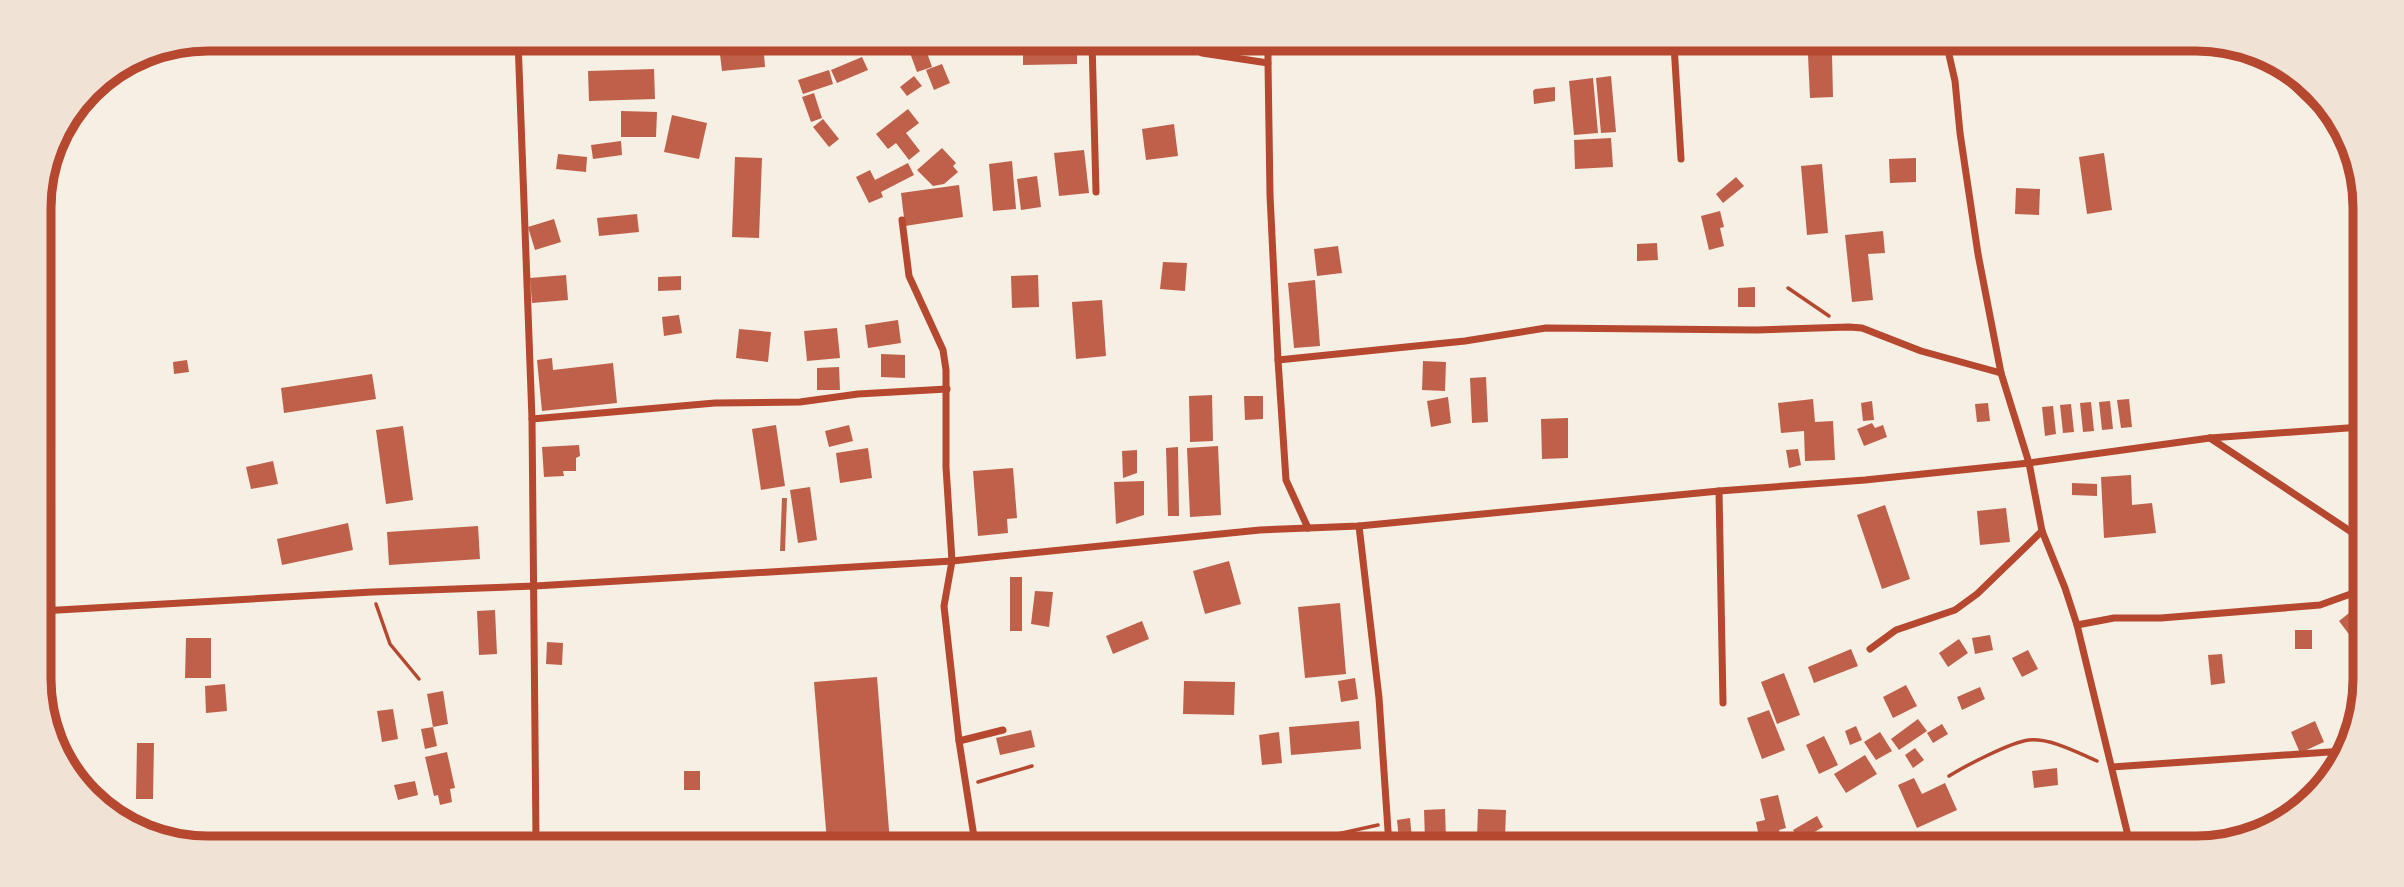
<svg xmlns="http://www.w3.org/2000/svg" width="2404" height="887" font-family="Mulish,sans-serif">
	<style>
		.building { fill: #bf614a }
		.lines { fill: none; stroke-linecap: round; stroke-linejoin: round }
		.path { stroke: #b5482f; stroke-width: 3.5 }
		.minor { stroke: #b5482f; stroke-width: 7 }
		.rim { fill: none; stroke: #b5482f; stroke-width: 9 }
	</style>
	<rect width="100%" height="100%" fill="#f6efe4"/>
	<g class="building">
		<polygon points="763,41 765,67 722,71 719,46"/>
		<polygon points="1077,42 1077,64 1023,65 1023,43"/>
		<polygon points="925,47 932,67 917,72 910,53"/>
		<polygon points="1832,54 1833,97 1810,98 1808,55"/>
		<polygon points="862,57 868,70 837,83 831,70"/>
		<polygon points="942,64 950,83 934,90 926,70"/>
		<polygon points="654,69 655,99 589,101 588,71"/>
		<polygon points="829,70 833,84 803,94 798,80"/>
		<polygon points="914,76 922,86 907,96 900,87"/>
		<polygon points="1611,76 1616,132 1601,133 1596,78"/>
		<polygon points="1593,78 1598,133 1574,135 1569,81"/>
		<polygon points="1555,87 1555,101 1534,104 1533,91 1535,89"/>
		<polygon points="814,93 822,118 811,122 802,97"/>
		<polygon points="908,109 919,123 906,133 920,151 909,160 896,143 888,149 876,134"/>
		<polygon points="621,111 657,112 656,137 621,137"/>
		<polygon points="672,115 707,123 699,159 664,152"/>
		<polygon points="823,119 839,139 829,147 813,127"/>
		<polygon points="1174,124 1178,156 1146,160 1142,129"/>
		<polygon points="1611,138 1613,167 1575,169 1574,140"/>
		<polygon points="621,141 622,155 593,159 591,145"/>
		<polygon points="942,148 956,163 953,166 958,172 944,184 933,186 917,170"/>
		<polygon points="1084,150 1089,193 1059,196 1054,153"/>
		<polygon points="2104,153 2112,210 2087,214 2079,157"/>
		<polygon points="558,154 587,157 586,172 556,169"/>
		<polygon points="735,157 762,158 759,238 732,237"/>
		<polygon points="1916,158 1916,182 1890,183 1889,159"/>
		<polygon points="1012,161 1016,209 993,211 989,164"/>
		<polygon points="908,163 914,175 881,192 883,197 869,203 856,177 870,170 875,180"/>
		<polygon points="1822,164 1828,233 1807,235 1801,166"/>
		<polygon points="1037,176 1041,207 1021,210 1017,179"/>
		<polygon points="1736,177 1744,186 1723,203 1716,194"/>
		<polygon points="959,185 963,217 905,226 901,193"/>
		<polygon points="2016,188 2040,189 2039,215 2015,214"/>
		<polygon points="1720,211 1724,227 1720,228 1724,246 1709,250 1701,216"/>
		<polygon points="637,214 639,232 599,236 597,218"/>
		<polygon points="554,219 561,242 535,250 528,227"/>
		<polygon points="1883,231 1885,253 1868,254 1873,300 1852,302 1845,235"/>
		<polygon points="1657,243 1658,260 1637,261 1637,244"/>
		<polygon points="1338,246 1342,273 1317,276 1314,249"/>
		<polygon points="1163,262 1187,263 1185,291 1160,289"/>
		<polygon points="566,275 568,300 532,303 530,278"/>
		<polygon points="1038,275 1039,307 1012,308 1011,276"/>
		<polygon points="681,276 681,290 658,291 658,277"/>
		<polygon points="1315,280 1320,346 1294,348 1288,283"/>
		<polygon points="1755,287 1755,307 1738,307 1738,288"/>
		<polygon points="1102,300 1106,356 1076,359 1072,302"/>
		<polygon points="679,315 682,333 664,336 662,317"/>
		<polygon points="898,320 901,343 868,348 865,325"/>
		<polygon points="837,328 840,358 807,361 804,331"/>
		<polygon points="739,329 771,332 768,362 736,358"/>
		<polygon points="881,354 905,355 905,378 881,377"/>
		<polygon points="552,358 553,370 613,363 617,403 542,411 537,360"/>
		<polygon points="187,360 189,372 174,374 173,362"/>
		<polygon points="1423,361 1446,362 1445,391 1422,390"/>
		<polygon points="839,367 840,390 817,390 817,368"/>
		<polygon points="372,374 376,399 284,413 281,388"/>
		<polygon points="1486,377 1488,422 1472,423 1470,378"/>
		<polygon points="1212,395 1213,441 1190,442 1189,396"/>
		<polygon points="1244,396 1263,396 1263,419 1245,420"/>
		<polygon points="1448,397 1451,423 1431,427 1427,401"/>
		<polygon points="1813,399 1815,422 1833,421 1835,460 1805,461 1804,431 1781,433 1778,403"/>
		<polygon points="2129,399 2132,427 2121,428 2117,400"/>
		<polygon points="1872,401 1874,420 1863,421 1861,403"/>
		<polygon points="2110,401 2113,429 2102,430 2099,402"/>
		<polygon points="2091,402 2094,431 2083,432 2080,403"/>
		<polygon points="1988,403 1990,421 1977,422 1975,404"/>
		<polygon points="2071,404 2074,432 2063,433 2060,405"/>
		<polygon points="2053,406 2056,434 2045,436 2042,407"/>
		<polygon points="1568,418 1568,458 1542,459 1541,419"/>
		<polygon points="1872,423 1875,428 1883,425 1887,437 1864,446 1857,429"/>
		<polygon points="776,425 785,486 761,490 752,429"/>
		<polygon points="849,425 853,441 829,447 825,431"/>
		<polygon points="403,426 413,500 386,504 376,430"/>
		<polygon points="579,445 580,456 576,458 576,471 563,471 564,476 544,477 542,447"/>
		<polygon points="1218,446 1221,515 1190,517 1187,448"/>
		<polygon points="1178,447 1179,516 1168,516 1166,448"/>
		<polygon points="868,448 872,478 840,483 836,453"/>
		<polygon points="1798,449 1801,465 1789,468 1786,450"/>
		<polygon points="1137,450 1137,473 1123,478 1122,451"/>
		<polygon points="273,461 278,484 251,489 246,467"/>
		<polygon points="1013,468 1017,518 1007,519 1008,533 978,536 973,471"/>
		<polygon points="2131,475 2132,505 2152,503 2156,533 2104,538 2101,477"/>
		<polygon points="1144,481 1144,515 1116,524 1114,482"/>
		<polygon points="2072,483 2097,484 2097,496 2072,495"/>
		<polygon points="810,487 817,540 798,543 790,490"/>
		<polygon points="782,498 787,498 785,551 780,551"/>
		<polygon points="1885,505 1910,579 1882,589 1857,515"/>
		<polygon points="2006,508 2010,542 1980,545 1977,511"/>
		<polygon points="348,523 353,550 282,565 277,539"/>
		<polygon points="478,526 480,559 389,565 387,532"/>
		<polygon points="1229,561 1241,604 1205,614 1193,571"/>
		<rect x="1010" y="577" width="12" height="54"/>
		<polygon points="1035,591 1053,592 1049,627 1031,624"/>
		<polygon points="1340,603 1346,674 1305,678 1298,607"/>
		<polygon points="2358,606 2358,639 2354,641 2339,621"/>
		<polygon points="495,610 497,654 479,655 477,611"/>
		<polygon points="1142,621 1149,639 1113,654 1106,636"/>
		<rect x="2295" y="630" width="17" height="19"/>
		<polygon points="1990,635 1993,650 1975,654 1972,638"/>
		<polygon points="186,638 211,638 211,678 185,678"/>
		<polygon points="1959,639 1968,653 1948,667 1939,653"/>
		<polygon points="547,642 563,643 562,665 546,664"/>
		<polygon points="1851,649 1858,666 1814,683 1808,667"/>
		<polygon points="2028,650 2038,669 2022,677 2012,658"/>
		<polygon points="2222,654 2225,683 2211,685 2208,655"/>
		<polygon points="1784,673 1800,715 1777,724 1761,682"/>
		<polygon points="877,677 890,843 827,842 814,682"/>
		<polygon points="1355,678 1358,699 1341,702 1338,681"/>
		<polygon points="1184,681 1235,682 1234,715 1183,714"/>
		<polygon points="225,684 227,711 206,713 205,686"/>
		<polygon points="1906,685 1917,706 1893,718 1883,697"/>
		<polygon points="1980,687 1985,699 1962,710 1957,697"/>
		<polygon points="443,691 448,724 433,727 427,694"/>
		<polygon points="393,709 398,739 382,742 377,711"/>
		<polygon points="1769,710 1785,750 1762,759 1747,718"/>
		<polygon points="1918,719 1927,731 1899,750 1891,739"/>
		<polygon points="1359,721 1361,749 1291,755 1289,727"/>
		<polygon points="2315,721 2324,742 2300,753 2291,732"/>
		<polygon points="1942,724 1948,734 1933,743 1927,733"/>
		<polygon points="1856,726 1862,740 1850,745 1845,731"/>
		<polygon points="433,727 437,746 425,749 421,729"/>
		<polygon points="1031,730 1035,747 1000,755 996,738"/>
		<polygon points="1279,732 1282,763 1262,765 1259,735"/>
		<polygon points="1880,732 1892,751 1876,760 1864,742"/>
		<polygon points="1824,736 1838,765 1819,774 1806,745"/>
		<polygon points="137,743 154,743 153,799 136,799"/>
		<polygon points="1915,748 1924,760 1913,768 1905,755"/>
		<polygon points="447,752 455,788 450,789 452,802 440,805 438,795 434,796 425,757"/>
		<polygon points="1865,755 1877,774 1846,793 1834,774"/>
		<polygon points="2057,768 2058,785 2034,788 2032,771"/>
		<rect x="684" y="771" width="16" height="19"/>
		<polygon points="1914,778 1922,794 1945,783 1957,810 1917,828 1898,785"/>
		<polygon points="415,781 418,795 398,800 394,785"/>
		<polygon points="1778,795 1786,828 1779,830 1781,838 1760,842 1756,822 1765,820 1760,799"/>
		<polygon points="1445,809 1446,839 1425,840 1424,810"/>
		<polygon points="1478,809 1506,810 1505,838 1477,838"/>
		<polygon points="1817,816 1823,827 1799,841 1793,830"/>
		<polygon points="1410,818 1412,839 1399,840 1397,820"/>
	</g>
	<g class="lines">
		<g class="path">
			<polyline points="1788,288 1829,316"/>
			<polyline points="376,604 390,644 419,679"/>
			<path d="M1949,776C1965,766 2011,742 2029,740C2051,738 2078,753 2097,761"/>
			<polyline points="978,782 1032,766"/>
			<polyline points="1269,844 1333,835 1378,825"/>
		</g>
		<g class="minor">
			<polyline points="518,40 532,419 536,841"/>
			<polyline points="1092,42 1096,192"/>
			<polyline points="1187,43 1202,53 1268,63 1270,195 1278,360 1465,341 1546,328 1757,330 1849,327 1862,328 1921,351 2001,373"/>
			<polyline points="1268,43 1268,63"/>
			<polyline points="1674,45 1681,159"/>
			<polyline points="1947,46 1955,81 1960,133 1978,254 2001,373 2029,463 2042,531 2065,588 2077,625 2131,848"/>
			<polyline points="2278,66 2284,77 2339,130"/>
			<polyline points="902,220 909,276 943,350 946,370 946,467 952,561 944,606 959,741 975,843"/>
			<polyline points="1278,360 1286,480 1308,528"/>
			<polyline points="532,419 715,403 800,402 858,394 947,389"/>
			<polyline points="2210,438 2359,537"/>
			<polyline points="1719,491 1723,703"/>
			<polyline points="1359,526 1379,698 1389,845"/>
			<polyline points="41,611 372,592 535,586 952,561 1260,530 1359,526 1719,491 1865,480 2029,463 2210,438 2361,427"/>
			<polyline points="2077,625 2114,618 2161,618 2320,605 2359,591"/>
			<polyline points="1870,649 1896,630 1955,610 1977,594 2042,531"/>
			<polyline points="959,741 1003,730"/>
			<polyline points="2112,767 2344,751"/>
		</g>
	</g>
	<path d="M0 0H2404V887H0ZM208 51H2196A157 157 0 0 1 2353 208V679A157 157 0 0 1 2196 836H208A157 157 0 0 1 51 679V208A157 157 0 0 1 208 51Z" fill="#f1e2d6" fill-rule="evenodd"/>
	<path class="rim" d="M208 51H2196A157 157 0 0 1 2353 208V679A157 157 0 0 1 2196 836H208A157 157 0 0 1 51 679V208A157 157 0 0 1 208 51Z"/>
</svg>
